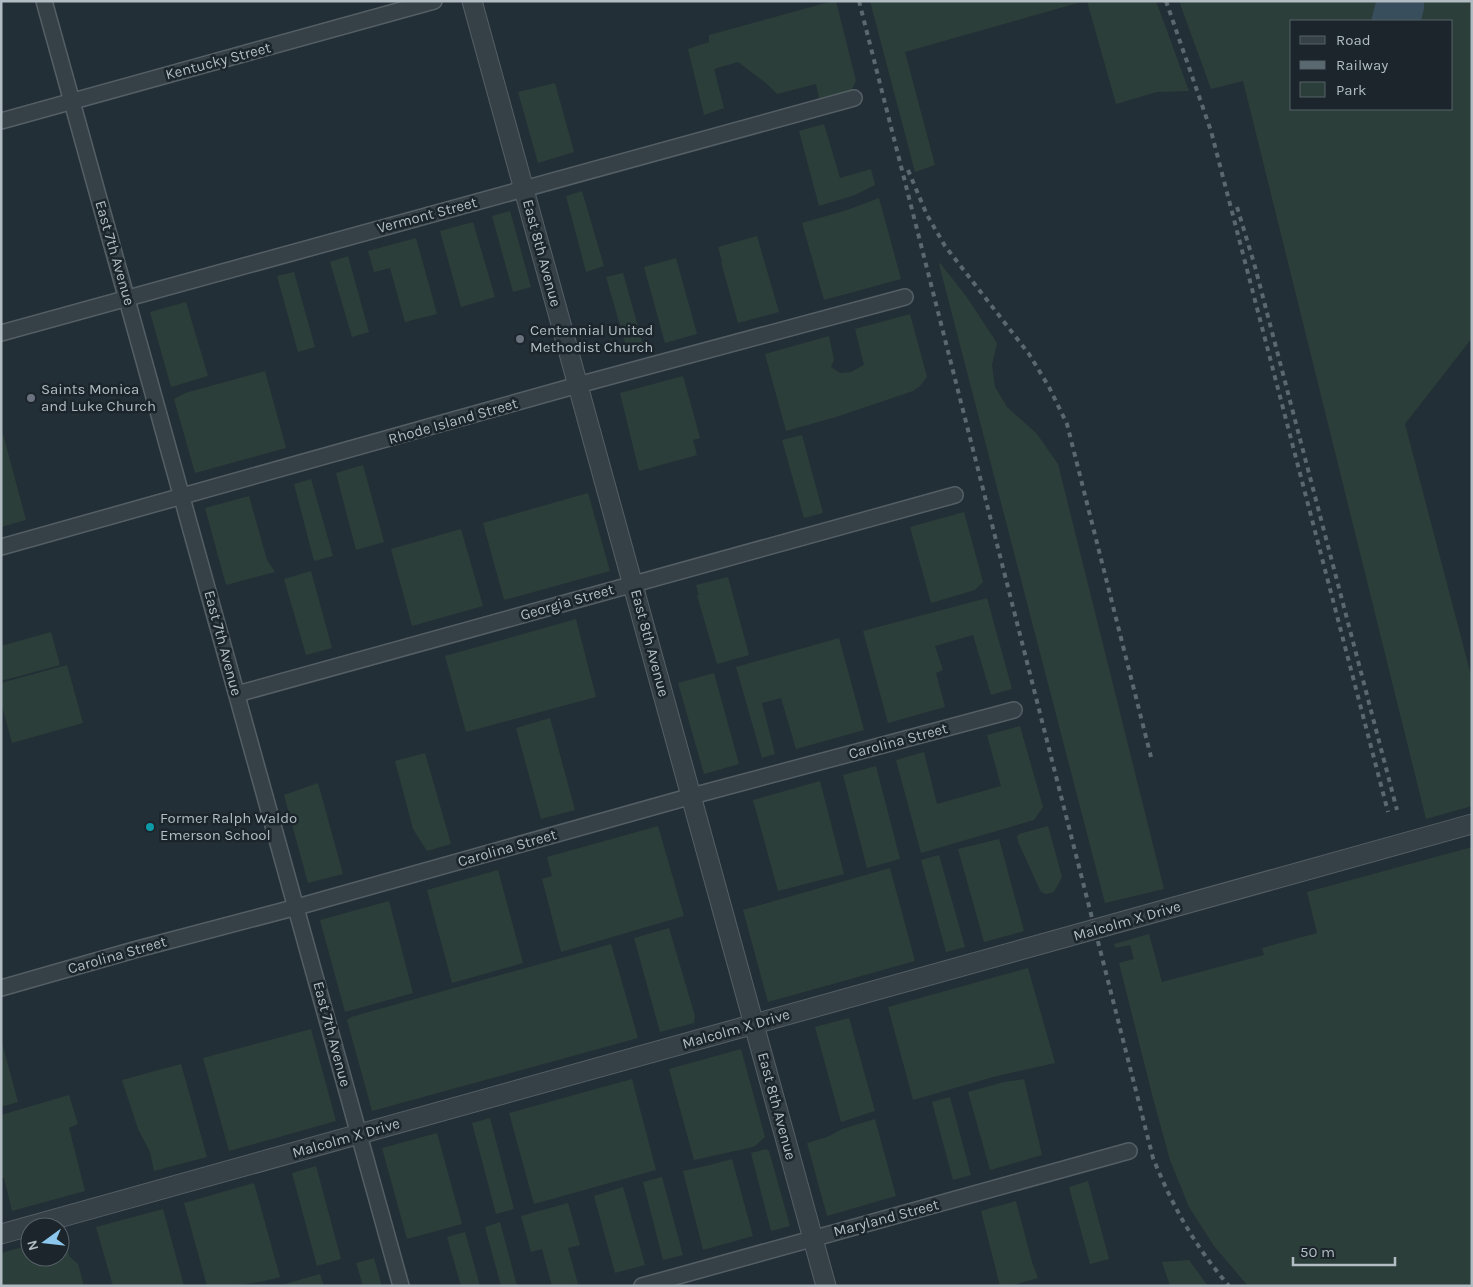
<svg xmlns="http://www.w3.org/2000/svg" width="1473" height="1287" font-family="Karla,sans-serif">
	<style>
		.green { fill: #2b3e39 }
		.water { fill: #384e5c }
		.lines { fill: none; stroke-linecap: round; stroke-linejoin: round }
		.minor-casing { stroke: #545f65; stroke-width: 18 }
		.tertiary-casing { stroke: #545f65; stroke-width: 21 }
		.minor { stroke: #364147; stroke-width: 15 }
		.tertiary { stroke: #364147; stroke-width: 19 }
		.rail { stroke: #5a6870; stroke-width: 4; stroke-dasharray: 5 5; stroke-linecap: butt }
		.worship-dot { fill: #6b7280; stroke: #1b252b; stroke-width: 2 }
		.culture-dot { fill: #0f9aa8; stroke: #1b252b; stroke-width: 2 }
		.labels { text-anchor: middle; stroke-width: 5; stroke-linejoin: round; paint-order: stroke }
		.street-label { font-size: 15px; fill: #b1bcc3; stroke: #1b252b }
		.poi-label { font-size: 15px; fill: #b1bcc3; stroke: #1b252b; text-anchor: start }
	</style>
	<rect width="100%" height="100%" fill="#232f36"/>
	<g class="green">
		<polygon points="833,1 836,1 856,81 851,91 819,98 816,84 777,94 766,83 738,62 714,69 724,108 704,115 688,49 709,42 709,35"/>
		<polygon points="870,1 1085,1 905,52 935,165 915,172"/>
		<polygon points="1087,1 1156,1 1189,91 1157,92 1116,104"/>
		<polygon points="1179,1 1376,1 1371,21 1292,21 1292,109 1452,109 1452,21 1421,21 1424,9 1424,1 1470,1 1472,6 1472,338 1405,424 1472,679 1472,806 1426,819 1243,81 1211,89"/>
		<polygon points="555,83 574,152 538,163 518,92"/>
		<polygon points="824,124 840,178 871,169 875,185 855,195 819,206 799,131"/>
		<polygon points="582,191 604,266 586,272 566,196"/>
		<polygon points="879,198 901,279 824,300 802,223 847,210"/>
		<polygon points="510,211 531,287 513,292 492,216"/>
		<polygon points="473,222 495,297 461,307 440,231"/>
		<polygon points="757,236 779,312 738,323 721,262 722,261 718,247"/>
		<polygon points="416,238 437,314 405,322 390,268 374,272 368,251"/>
		<polygon points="348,256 369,332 352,337 330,262"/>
		<polygon points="676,258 697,334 665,343 644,267"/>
		<polygon points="940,263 966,296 997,343 992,365 995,387 1007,407 1037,434 1058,464 1164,889 1105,903 939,264"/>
		<polygon points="294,272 315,347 298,352 277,276"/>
		<polygon points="623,273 644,348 628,353 606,277"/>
		<polygon points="186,302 208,376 171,387 150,312"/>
		<polygon points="910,314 927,377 920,386 913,391 836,417 786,431 765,354 829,336 834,360 831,367 840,373 851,372 864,365 855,329"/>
		<polygon points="265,371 286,448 195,473 174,399 185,393"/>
		<polygon points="683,376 700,438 693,440 697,455 639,471 620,393"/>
		<polygon points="1,433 3,434 26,520 1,527"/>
		<polygon points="802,435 823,513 804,518 782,440"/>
		<polygon points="363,465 384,542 356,550 336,473"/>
		<polygon points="311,479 333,556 314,561 294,484"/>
		<polygon points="588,493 610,571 504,600 483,523"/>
		<polygon points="249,496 267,560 275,572 226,585 205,508"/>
		<polygon points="964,512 983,582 975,590 931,603 910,527"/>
		<polygon points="461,529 483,606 412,626 391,549"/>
		<polygon points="311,571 332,648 306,655 284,579"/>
		<polygon points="728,577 749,655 717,664 697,595 699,595 696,585"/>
		<polygon points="987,598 1012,689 991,695 973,635 935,646 943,670 936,673 945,707 888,723 863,631"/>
		<polygon points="576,619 596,697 466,732 445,656"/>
		<polygon points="51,632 60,665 1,681 1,646"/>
		<polygon points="839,638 864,730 796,749 781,698 762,703 775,754 762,758 736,667"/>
		<polygon points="67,665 83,723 12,743 1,703 1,683"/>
		<polygon points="714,673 739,764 704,774 678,683"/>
		<polygon points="550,718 575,810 541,819 516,728"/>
		<polygon points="1020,726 1043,807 1034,820 921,853 896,760 924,752 937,804 1001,786 987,735"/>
		<polygon points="425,753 451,844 427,851 413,829 395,761"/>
		<polygon points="876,766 900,859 867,868 843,775"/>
		<polygon points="820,781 844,874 778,891 753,800"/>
		<polygon points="318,783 343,874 308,883 284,795"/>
		<polygon points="658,826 684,916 561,952 542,879 552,876 547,857"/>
		<polygon points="1048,826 1062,877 1054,892 1046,894 1041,892 1019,844 1017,837 1019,834"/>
		<polygon points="999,839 1024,931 984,942 958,849"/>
		<polygon points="1472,847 1472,1286 1248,1286 1214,1246 1189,1207 1170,1160 1153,1098 1119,963 1134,959 1130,945 1115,948 1114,944 1149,934 1162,982 1264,955 1262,948 1317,933 1307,892"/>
		<polygon points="939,855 965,947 946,952 921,860"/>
		<polygon points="890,868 915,961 768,1002 743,910"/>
		<polygon points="498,870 523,963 452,983 427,890"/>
		<polygon points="389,901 413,993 345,1012 320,920"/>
		<polygon points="669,928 695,1016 694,1023 660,1032 634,938"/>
		<polygon points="611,944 638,1038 372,1111 347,1020 351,1017"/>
		<polygon points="1028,968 1055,1063 993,1077 913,1100 888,1007"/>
		<polygon points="849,1018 875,1111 841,1122 815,1027"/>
		<polygon points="311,1029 336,1121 229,1151 203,1058"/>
		<polygon points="1,1039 18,1102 1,1107"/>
		<polygon points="741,1049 765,1137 755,1146 749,1148 694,1160 669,1069"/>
		<polygon points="181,1064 207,1157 154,1171 150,1152 138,1129 122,1080"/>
		<polygon points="632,1079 656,1170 534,1204 509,1113"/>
		<polygon points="1024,1079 1042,1155 990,1170 968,1092 1004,1082"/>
		<polygon points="69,1095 78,1124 69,1128 85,1191 12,1211 4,1178 1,1178 1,1115"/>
		<polygon points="950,1097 971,1175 953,1180 932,1102"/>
		<polygon points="490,1118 514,1209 496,1214 472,1123"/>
		<polygon points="875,1119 896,1196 827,1216 807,1143 827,1137 842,1129"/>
		<polygon points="437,1133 462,1224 407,1239 382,1148"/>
		<polygon points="766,1149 769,1151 790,1226 771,1231 751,1153"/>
		<polygon points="732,1159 753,1236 703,1250 683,1171 710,1165"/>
		<polygon points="316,1166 341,1259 317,1266 292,1173"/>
		<polygon points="662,1177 683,1255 663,1260 643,1182"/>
		<polygon points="1088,1181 1109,1259 1090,1264 1069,1187"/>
		<path d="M254,1183L280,1277C256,1284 232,1286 207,1286L184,1203Z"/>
		<polygon points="623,1187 645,1265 615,1273 594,1196"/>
		<polygon points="1016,1201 1032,1262 1038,1278 1010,1286 1000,1286 981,1211"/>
		<polygon points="568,1203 580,1245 568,1248 578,1284 570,1286 552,1286 542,1249 531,1252 521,1216"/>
		<polygon points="163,1209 184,1286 113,1286 96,1227"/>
		<polygon points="500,1222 517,1286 501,1286 485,1227"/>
		<polygon points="465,1232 480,1286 461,1286 447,1237"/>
		<polygon points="62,1236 70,1257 78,1264 84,1286 1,1286 1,1253 30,1245 30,1257 60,1257 60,1237"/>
		<polygon points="374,1258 382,1286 363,1286 356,1263"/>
		<polygon points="1189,1260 1208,1286 1170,1286 1162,1262"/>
		<polygon points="320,1274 324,1286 278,1286"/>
	</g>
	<polygon class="water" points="1376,1 1424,1 1424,9 1421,21 1371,21"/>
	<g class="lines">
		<defs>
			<g id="minor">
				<polyline points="44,1 401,1286"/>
				<polyline points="1,121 434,1"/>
				<polyline points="1,333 854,98"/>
				<polyline points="1,547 578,385 905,297"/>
				<polyline points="237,694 955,495"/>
				<polyline points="1,988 134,950 297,907 692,796 1014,710"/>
				<polyline points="642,1286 1129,1151"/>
			</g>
			<g id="tertiary">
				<polyline points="472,1 826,1286"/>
				<polyline points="1,1234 1472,824"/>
			</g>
		</defs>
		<use href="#minor" class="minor-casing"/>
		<use href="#tertiary" class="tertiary-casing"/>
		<use href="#minor" class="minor"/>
		<use href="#tertiary" class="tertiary"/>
		<g class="rail">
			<path d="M859,1L1153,1158C1173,1207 1194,1245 1229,1286"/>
			<polyline points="1166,1 1211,131 1388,812"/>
			<polyline points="908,170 927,215 945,246 1029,354 1049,387 1067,424 1151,757"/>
			<polyline points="1237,207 1254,263 1397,810"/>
		</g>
	</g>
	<g class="worship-dot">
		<circle cx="520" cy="339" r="5"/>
		<circle cx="31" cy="398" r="5"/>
	</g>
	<circle class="culture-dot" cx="150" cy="827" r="5"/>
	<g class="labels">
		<g class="street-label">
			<text transform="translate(218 61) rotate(-15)" y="5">Kentucky Street</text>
			<text transform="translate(427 215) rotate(-15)" y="5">Vermont Street</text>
			<text transform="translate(115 253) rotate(74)" y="5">East 7th Avenue</text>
			<text transform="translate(542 253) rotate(75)" y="5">East 8th Avenue</text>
			<text transform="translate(453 421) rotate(-16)" y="5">Rhode Island Street</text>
			<text transform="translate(567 602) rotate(-16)" y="5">Georgia Street</text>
			<text transform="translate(223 643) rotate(75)" y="5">East 7th Avenue</text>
			<text transform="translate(650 643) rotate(75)" y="5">East 8th Avenue</text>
			<text transform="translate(898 741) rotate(-15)" y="5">Carolina Street</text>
			<text transform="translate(507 848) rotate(-16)" y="5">Carolina Street</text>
			<text transform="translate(1127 921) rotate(-16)" y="5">Malcolm X Drive</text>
			<text transform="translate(117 955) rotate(-16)" y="5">Carolina Street</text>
			<text transform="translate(736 1029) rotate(-16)" y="5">Malcolm X Drive</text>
			<text transform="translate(332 1034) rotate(75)" y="5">East 7th Avenue</text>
			<text transform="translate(777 1106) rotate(75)" y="5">East 8th Avenue</text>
			<text transform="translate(346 1138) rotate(-16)" y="5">Malcolm X Drive</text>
			<text transform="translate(886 1218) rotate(-15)" y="5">Maryland Street</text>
		</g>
		<g class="poi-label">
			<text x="530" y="335">Centennial United<tspan x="530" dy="17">Methodist Church</tspan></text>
			<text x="41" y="394">Saints Monica<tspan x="41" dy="17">and Luke Church</tspan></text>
			<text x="160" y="823">Former Ralph Waldo<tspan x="160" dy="17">Emerson School</tspan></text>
		</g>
	</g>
	<rect width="1473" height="1287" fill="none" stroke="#b1bcc3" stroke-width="5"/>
	<rect x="1290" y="20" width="162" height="90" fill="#1b252b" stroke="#576168"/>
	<rect x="1300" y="36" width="25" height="8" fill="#364147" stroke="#576168"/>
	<text x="1336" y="45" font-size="15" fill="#b1bcc3">Road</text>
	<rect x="1300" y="61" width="25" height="8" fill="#5a6870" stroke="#576168"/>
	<text x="1336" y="70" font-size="15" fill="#b1bcc3">Railway</text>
	<rect x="1300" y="82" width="25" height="15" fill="#2b3e39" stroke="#576168"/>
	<text x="1336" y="95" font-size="15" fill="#b1bcc3">Park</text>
	<g transform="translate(45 1242) rotate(255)"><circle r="24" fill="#1b252b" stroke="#576168"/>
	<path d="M0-4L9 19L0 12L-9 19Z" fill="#8cc6ed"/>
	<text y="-8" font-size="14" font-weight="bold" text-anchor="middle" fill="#b1bcc3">N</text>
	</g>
	<path d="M1293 1257v8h102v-8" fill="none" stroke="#b1bcc3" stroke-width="2.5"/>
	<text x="1300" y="1257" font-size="15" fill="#b1bcc3" stroke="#1b252b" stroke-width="4" paint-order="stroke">50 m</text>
</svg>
